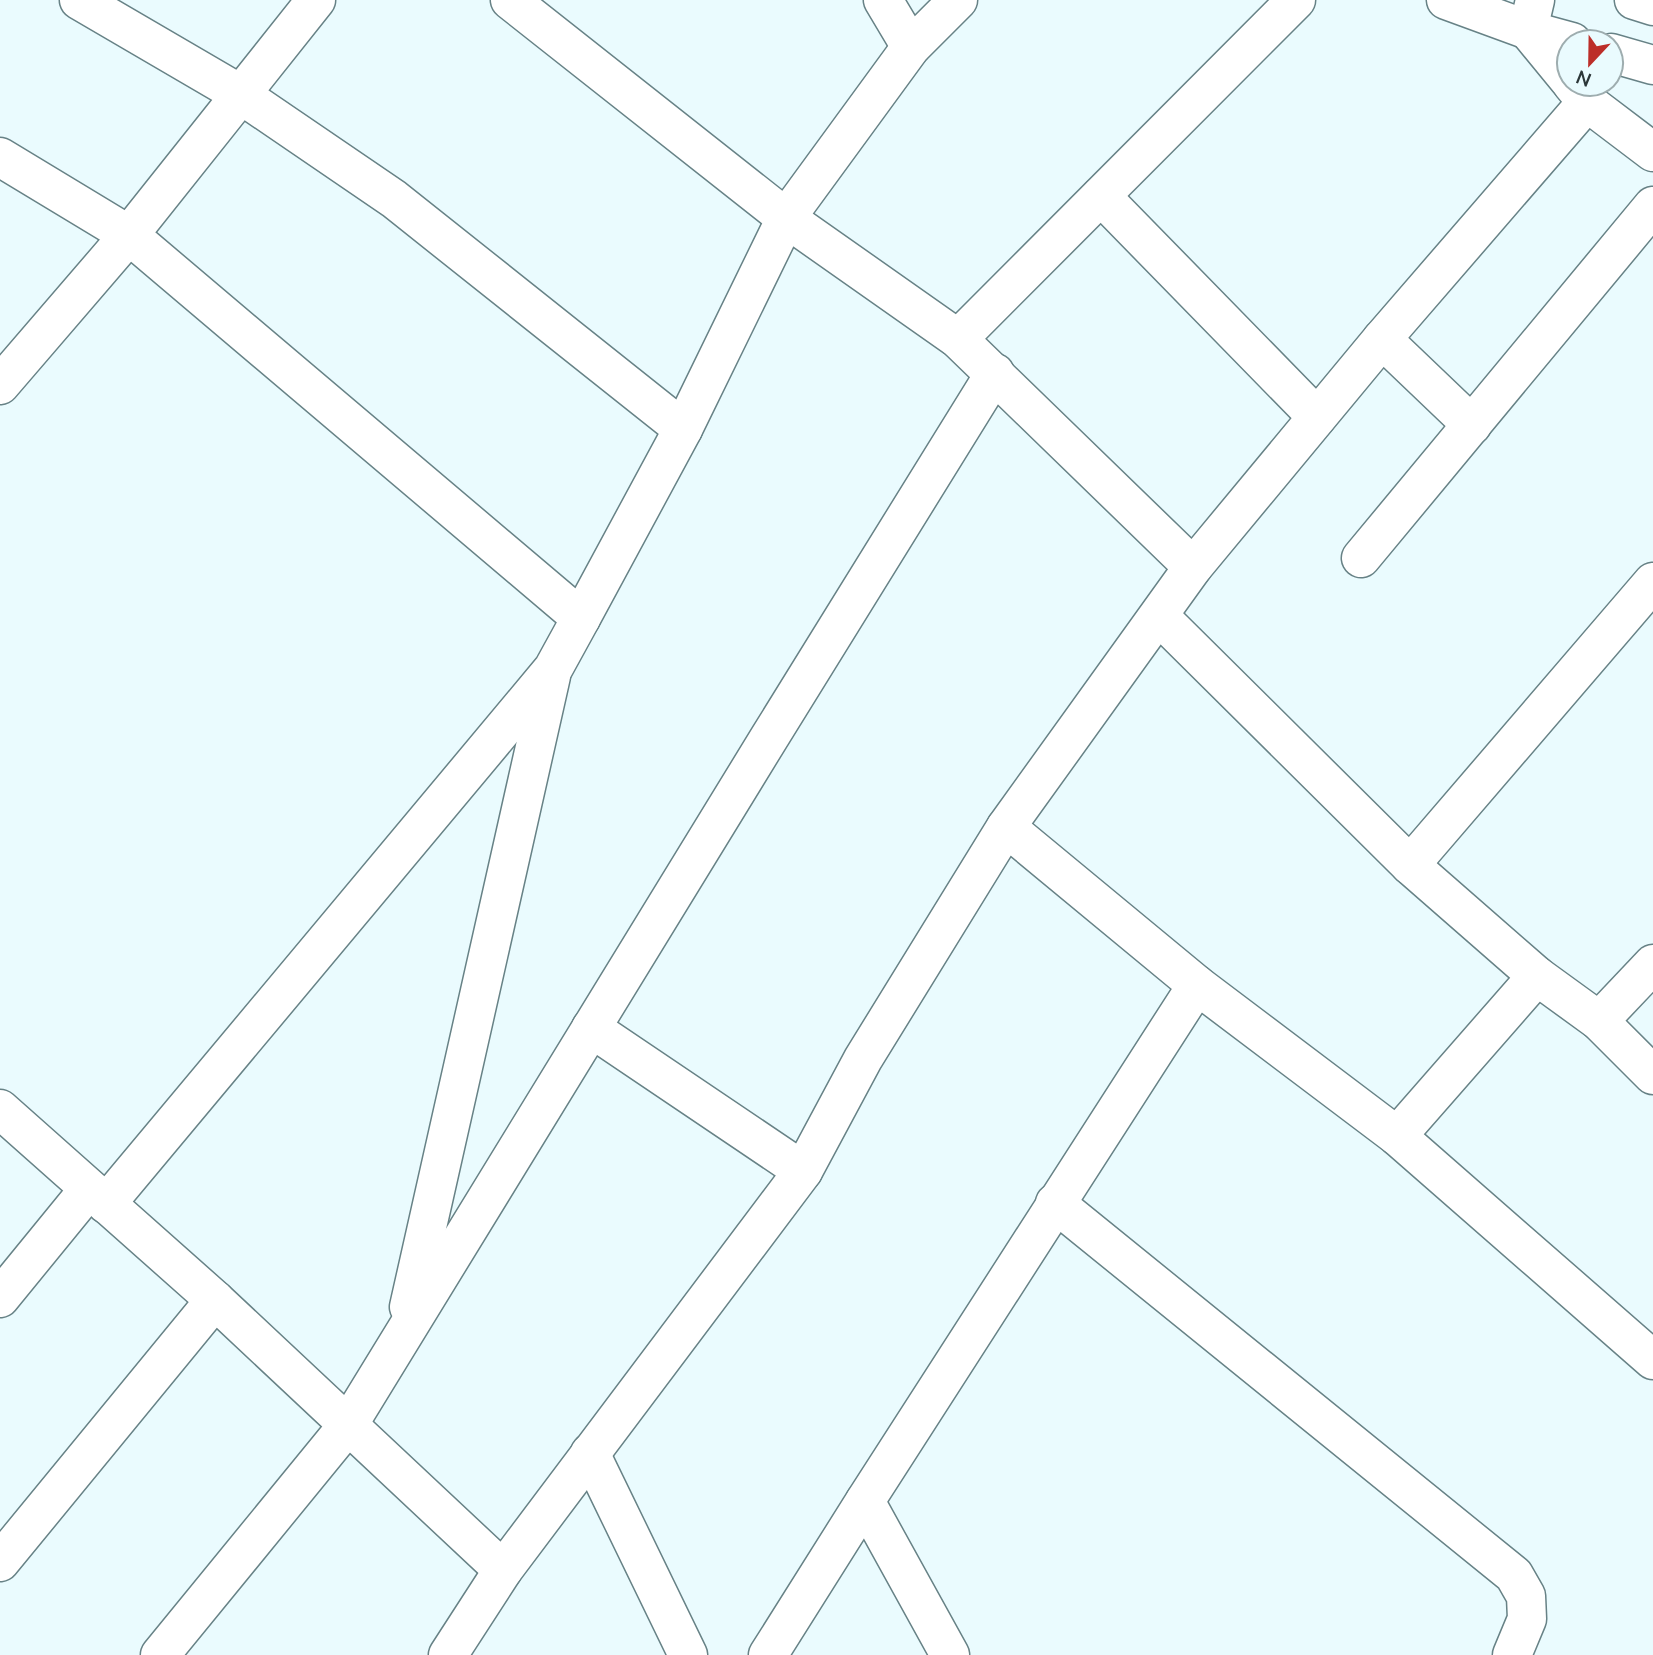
<svg xmlns="http://www.w3.org/2000/svg" width="1653" height="1655" font-family="'Nunito Sans',sans-serif">
	<style>
		.lines { fill: none; stroke-linecap: round; stroke-linejoin: round }
		.minor-casing { stroke: #678286; stroke-width: 41 }
		.trunk-casing { stroke: #678286; stroke-width: 41 }
		.minor { stroke: #fff; stroke-width: 38 }
		.trunk { stroke: #fff; stroke-width: 38 }
	</style>
	<rect width="100%" height="100%" fill="#eafbfe"/>
	<g class="lines">
		<defs>
			<g id="minor">
				<polyline points="79,0 240,94 394,199 683,429"/>
				<polyline points="510,0 786,218 958,339 1193,567"/>
				<polyline points="883,0 911,47"/>
				<polyline points="1535,0 1528,30 1569,80"/>
				<polyline points="1587,102 1653,152"/>
				<polyline points="0,157 129,235 581,618 683,429 786,218 911,47 958,0"/>
				<polyline points="1101,196 1317,417"/>
				<polyline points="958,339 1296,0"/>
				<polyline points="1382,339 1472,425"/>
				<polyline points="0,385 129,235 316,0"/>
				<polyline points="1361,558 1653,206"/>
				<polyline points="1159,616 1410,865 1537,976 1599,1021 1653,1075"/>
				<polyline points="1006,827 1197,985 1397,1136 1653,1360"/>
				<polyline points="1410,865 1653,582"/>
				<polyline points="1599,1021 1653,964"/>
				<polyline points="591,1028 803,1171"/>
				<polyline points="0,1109 215,1300 503,1570"/>
				<polyline points="1397,1136 1537,976"/>
				<polyline points="1055,1203 1514,1575 1526,1596 1527,1619 1512,1655"/>
				<polyline points="106,1204 553,669 581,618"/>
				<polyline points="0,1298 89,1189"/>
				<polyline points="409,1307 551,676"/>
				<polyline points="590,1453 688,1655"/>
				<polyline points="865,1501 950,1655"/>
				<polyline points="0,1562 215,1300"/>
				<polyline points="160,1655 348,1425 769,738 995,373"/>
				<polyline points="448,1655 503,1570 803,1171 863,1059 1006,827 1193,567 1382,339 1587,102 1572,84"/>
				<polyline points="768,1655 865,1501 1197,985"/>
			</g>
			<g id="trunk">
				<polyline points="1446,0 1528,30 1572,42"/>
				<polyline points="1634,0 1653,6"/>
				<polyline points="1611,53 1653,65"/>
			</g>
		</defs>
		<use href="#minor" class="minor-casing"/>
		<use href="#trunk" class="trunk-casing"/>
		<use href="#minor" class="minor"/>
		<use href="#trunk" class="trunk"/>
	</g>
	<g transform="translate(1590 63) rotate(202)"><circle r="33" fill="#eafbfe" stroke="#9eadaf" stroke-width="2"/>
	<path d="M0-5L12 26L0 18L-12 26Z" fill="#bc2e29"/>
	<text y="-10" font-size="19" font-weight="bold" text-anchor="middle" fill="#2c3739">N</text>
	</g>
</svg>
